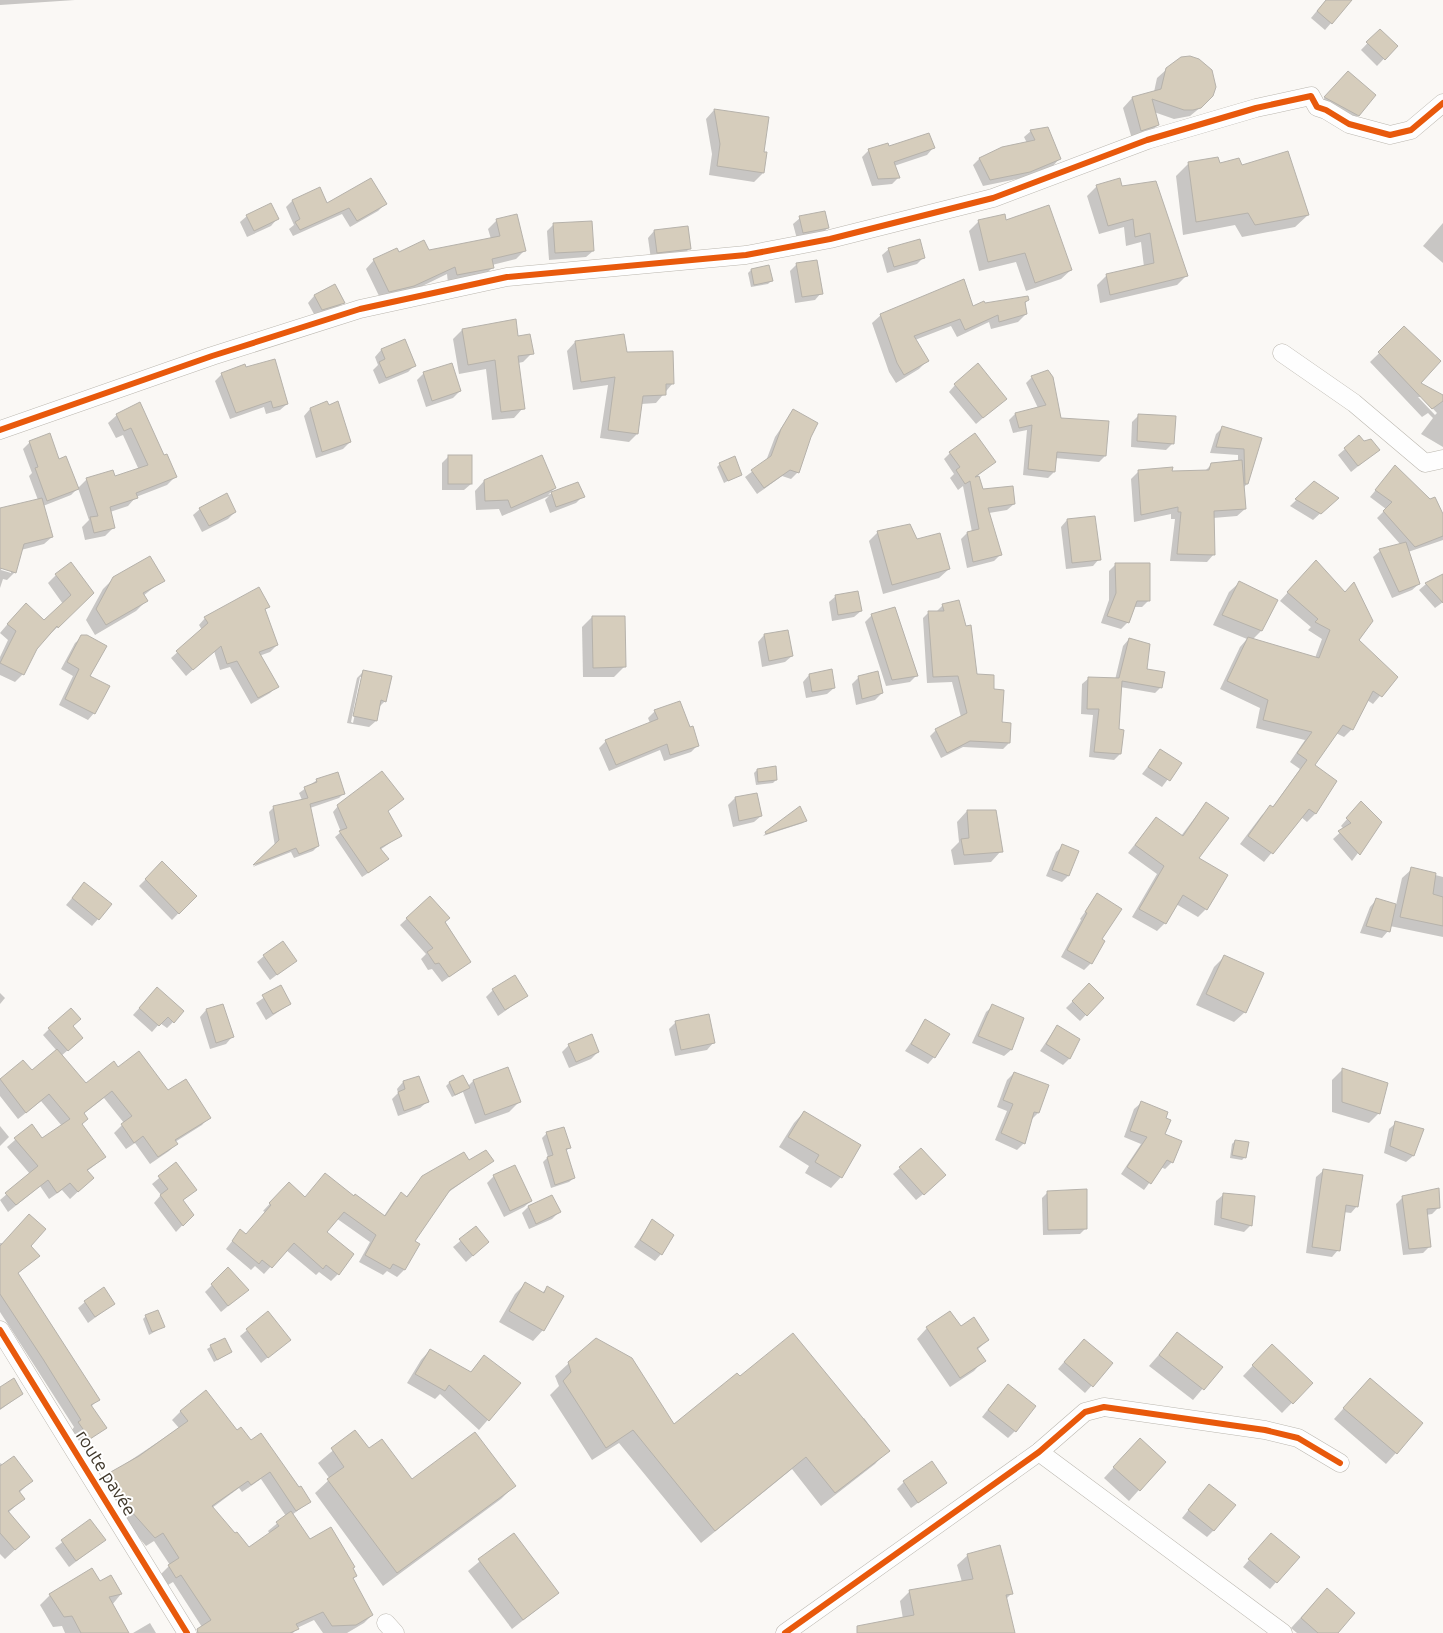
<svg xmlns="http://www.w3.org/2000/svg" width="1443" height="1633" font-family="Ubuntu,sans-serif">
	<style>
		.shadow { fill: #0003; fill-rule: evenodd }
		.building { fill: #d6cdbc; stroke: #b6b2ab }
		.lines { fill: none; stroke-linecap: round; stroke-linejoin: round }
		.minor-casing { stroke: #bbb7af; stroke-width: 19 }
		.minor { stroke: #fefefe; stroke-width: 18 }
		.cycleway-casing { stroke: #fff; stroke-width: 9 }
		.cycleway { stroke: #e8590c; stroke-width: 6 }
		.labels { text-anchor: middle; stroke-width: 4; stroke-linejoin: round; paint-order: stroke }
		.street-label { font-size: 18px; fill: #40382b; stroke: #fff }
	</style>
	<rect width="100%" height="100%" fill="#faf8f5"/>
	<g class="shadow">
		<polygon points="0,0 75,0 0,5"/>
		<polygon points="1326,0 1341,0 1331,23 1325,30 1311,18"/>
		<polygon points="1380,30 1396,46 1377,66 1361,50"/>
		<polygon points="1167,69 1207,102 1190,116 1174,119 1154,112 1158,125 1148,134 1132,139 1123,108 1132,98 1154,92 1157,78"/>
		<polygon points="1342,79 1358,115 1351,122 1319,104"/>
		<polygon points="714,110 763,153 763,173 754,182 709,175 712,154 706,119"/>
		<polygon points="1031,131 1059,159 1053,166 1022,178 983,186 973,165 979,159 1027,143 1024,137"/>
		<polygon points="888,148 933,148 927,155 894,166 898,178 892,184 872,186 862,157 869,150"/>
		<polygon points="1189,163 1242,167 1308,215 1295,227 1242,237 1235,225 1183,235 1176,176"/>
		<polygon points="1097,186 1121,187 1186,276 1177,285 1100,303 1097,285 1107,275 1144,267 1141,242 1126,246 1124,227 1099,234 1087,196"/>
		<polygon points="292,201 327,205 385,204 378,211 350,227 342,214 293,236 289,229 294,225 286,207"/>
		<polygon points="247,216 277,219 271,226 247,237 240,222"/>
		<polygon points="800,218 828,228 821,234 797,239 793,224"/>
		<polygon points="497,220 524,251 516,259 492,265 492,268 484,276 448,283 447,274 404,295 381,300 366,269 374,260 398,254 428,251 491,239 488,229"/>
		<polygon points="978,222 1005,222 1071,270 1061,279 1026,291 1016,262 979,271 969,231"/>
		<polygon points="1443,223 1443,263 1423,246"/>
		<polygon points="554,224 593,251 586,257 549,260 547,231"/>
		<polygon points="654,231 690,248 683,255 651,259 648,238"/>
		<polygon points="889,249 924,257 917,264 887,273 882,255"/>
		<polygon points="797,264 821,293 815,300 795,303 790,271"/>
		<polygon points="768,267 771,281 768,284 751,287 748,273 751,270"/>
		<polygon points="334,286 343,303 336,309 315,316 308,303 314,296"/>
		<polygon points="1028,300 1024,304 1026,314 1018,322 991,329 989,322 957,337 951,326 915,340 927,361 919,369 896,383 889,372 872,323 881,315 973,308"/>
		<polygon points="515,321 517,337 532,353 523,362 518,363 523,408 514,418 492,420 486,369 459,374 453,339 462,330"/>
		<path d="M1405,328L1439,361L1420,384L1443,397V447L1421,434L1433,418L1428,413L1422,417L1370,362ZM1418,397H1422L1437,413L1435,415Z"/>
		<polygon points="405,341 415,365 408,372 379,384 373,370 378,365 375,357 381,350"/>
		<polygon points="575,342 625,354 673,383 656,403 641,404 637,434 629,442 600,438 608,385 573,390 567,351"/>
		<polygon points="424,373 460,391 453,398 426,407 417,380"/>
		<polygon points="222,374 287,404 280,410 266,414 264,407 230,419 215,381"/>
		<polygon points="1032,377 1060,419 1105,456 1099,462 1055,458 1054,472 1048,478 1023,475 1027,430 1013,433 1009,420 1015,414 1038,408 1026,383"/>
		<polygon points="955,385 998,405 976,424 949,392"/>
		<polygon points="310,409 350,442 343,449 316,458 304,416"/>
		<polygon points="793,411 810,436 797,473 791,479 782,476 757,494 745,477 766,461 775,437"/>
		<path d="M117,415L163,457L175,477L167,485L136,497L128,506L110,512L114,527L105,536L85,540L82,527L89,520L78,488L71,495L43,506L52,537L44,544L21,550L15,572L7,580L3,579L0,588V509L38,500L29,476L32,473L23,449L30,442L59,460L77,489L87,479L114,478L139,470L123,435L116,438L108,423ZM2,568L11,570V573L1,570Z"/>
		<polygon points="1139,415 1173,443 1166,450 1131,447 1132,422"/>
		<polygon points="1222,428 1260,439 1247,484 1243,488 1245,509 1237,516 1213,518 1214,554 1207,562 1170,561 1175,519 1171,519 1171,514 1134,522 1131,479 1139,471 1205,471 1212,464 1238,462 1238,455 1210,453 1216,434"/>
		<polygon points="1359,437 1363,443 1378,450 1351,472 1338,455"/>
		<polygon points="950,453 994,462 977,476 982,490 1014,504 1007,510 989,513 1001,554 994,561 967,568 961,539 967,533 972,532 963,486 958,490 950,478 954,474 944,459"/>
		<polygon points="449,456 471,484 464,490 442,490 442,463"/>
		<polygon points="720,464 741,474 724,483 717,467"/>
		<polygon points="1389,474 1443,517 1443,540 1408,552 1419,584 1412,590 1392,598 1373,557 1380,551 1401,545 1377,518 1386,509 1370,497"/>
		<polygon points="484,481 555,488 548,495 578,483 583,496 576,503 550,513 545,500 549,496 502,516 499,509 476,510 475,491"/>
		<polygon points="1314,483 1337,498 1313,520 1290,506"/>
		<polygon points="200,509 235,512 228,519 202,532 193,515"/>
		<polygon points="1067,520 1099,559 1093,566 1066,569 1061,527"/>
		<polygon points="878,532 917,541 949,569 939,578 883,594 869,541"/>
		<polygon points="1116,564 1149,600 1142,607 1133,607 1128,622 1121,629 1101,623 1109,600 1109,571"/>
		<polygon points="1308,570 1358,640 1396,677 1373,704 1367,700 1352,729 1344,737 1336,733 1314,765 1335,781 1315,814 1307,822 1301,817 1264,862 1240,844 1262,815 1272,808 1300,769 1290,762 1305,740 1256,728 1260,708 1220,689 1240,647 1247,639 1213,625 1229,592 1240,582 1276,600 1261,631 1252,640 1315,658 1322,639 1308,630 1311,627 1280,601"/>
		<polygon points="56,575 84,601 36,648 23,674 15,682 0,675 0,657 8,640 0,633 17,613 45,621 63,604 48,583"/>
		<polygon points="1443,575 1443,602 1435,608 1419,590 1426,584"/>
		<polygon points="114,578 163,580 143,596 146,601 136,611 95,635 86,620 103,589"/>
		<polygon points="836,596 861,611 854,617 832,621 829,602"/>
		<polygon points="943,605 976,675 993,691 1001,723 1009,743 1003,749 963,747 941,758 930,736 936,730 961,717 952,682 927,683 923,618 929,612 937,611"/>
		<polygon points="268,607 264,611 277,645 270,652 259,656 277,686 270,693 251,704 230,667 220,670 214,651 186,676 171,658 202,630 199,625 205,618"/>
		<polygon points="872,615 916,676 910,682 886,686 865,622"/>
		<polygon points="592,617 624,667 614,677 583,677 582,627"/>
		<polygon points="764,635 792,656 785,662 762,667 758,642"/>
		<polygon points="82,637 94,713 88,720 59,705 73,676 61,669 75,643"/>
		<polygon points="1129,639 1146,670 1161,687 1155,693 1120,687 1118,730 1120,754 1114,760 1089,757 1093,715 1081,714 1082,684 1089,678 1115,680 1123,646"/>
		<path d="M364,671L385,701L378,708L376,721L369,727L347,723L357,678ZM360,677H363L353,723L351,722Z"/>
		<polygon points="809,675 834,688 827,694 806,698 803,682"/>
		<polygon points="859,677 882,693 875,700 856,705 852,684"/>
		<polygon points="655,711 689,729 697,746 691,752 664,761 660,750 609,771 599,748 606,741 650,723 648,718"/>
		<polygon points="1161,750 1180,763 1162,787 1142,774"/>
		<polygon points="757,770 776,780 773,783 756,785 754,773"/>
		<polygon points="317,780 344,793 339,798 310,808 318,846 313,851 294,858 291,852 253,867 275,846 269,812 274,807 302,800 299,793"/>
		<polygon points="756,794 761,816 754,822 733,827 728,805 735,798"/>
		<polygon points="1206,803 1197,858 1206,909 1198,917 1176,904 1165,923 1157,931 1132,917 1157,874 1128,853 1156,818 1181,836"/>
		<polygon points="338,806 387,812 401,835 380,850 382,864 362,877 335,837 341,832 333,812"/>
		<polygon points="1355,810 1381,822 1352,861 1333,839 1344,829 1341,826"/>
		<polygon points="967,811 995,811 1001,851 991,862 954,865 951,850 959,842 957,822"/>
		<polygon points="805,820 803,823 763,836 766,833"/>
		<polygon points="1063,846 1078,852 1068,876 1062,882 1046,876 1056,852"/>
		<polygon points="162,863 195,896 172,920 139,886"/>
		<polygon points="1412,869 1443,877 1443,937 1390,926 1388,931 1382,938 1360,933 1370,907 1376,900 1396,905 1402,878"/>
		<polygon points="78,891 98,919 92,926 66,905"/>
		<polygon points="1098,894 1101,940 1091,963 1084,970 1061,957 1081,920 1080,919"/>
		<polygon points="430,897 470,962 442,982 432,969 428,970 421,959 426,954 400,925"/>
		<polygon points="264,956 295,961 270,980 257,962"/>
		<polygon points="1225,956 1245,1012 1234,1022 1196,1005 1214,967"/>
		<polygon points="1089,985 1102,998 1080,1021 1066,1008"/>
		<polygon points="280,987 290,1004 266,1020 256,1003"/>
		<polygon points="493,990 526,996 498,1016 486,997"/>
		<polygon points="0,993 5,998 0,1004"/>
		<polygon points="151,995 173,1022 167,1028 160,1023 152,1032 133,1015"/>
		<polygon points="222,1006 232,1037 226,1044 210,1049 200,1017 206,1010"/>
		<polygon points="993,1006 1011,1050 1004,1056 972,1043 986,1012"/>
		<polygon points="926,1021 934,1057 928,1064 905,1051"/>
		<polygon points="676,1022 713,1043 707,1050 675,1056 669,1029"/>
		<polygon points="72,1026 75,1044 61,1056 86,1085 118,1068 167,1092 209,1117 202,1125 175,1142 176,1144 169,1151 150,1164 135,1143 126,1149 114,1133 124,1123 104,1098 83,1114 81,1124 105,1157 86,1172 84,1186 70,1199 62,1190 49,1199 40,1186 8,1212 0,1200 30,1174 7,1147 31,1126 42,1139 62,1126 41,1101 18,1119 0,1096 0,1080 23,1062 32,1072 57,1051 43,1035 49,1029"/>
		<polygon points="1057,1026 1078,1039 1069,1059 1063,1065 1040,1051"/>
		<polygon points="591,1036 598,1052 591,1059 569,1068 562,1052 569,1045"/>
		<polygon points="507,1069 519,1102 509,1112 475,1124 463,1092 452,1097 446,1086 449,1083 467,1087 473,1081"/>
		<polygon points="1342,1070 1379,1113 1369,1123 1332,1112 1332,1080"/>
		<polygon points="1014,1073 1038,1113 1031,1120 1024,1143 1017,1150 995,1140 1007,1111 997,1107 1007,1080"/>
		<polygon points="419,1077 427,1102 420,1108 398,1116 392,1099 398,1093 397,1089 403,1082"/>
		<polygon points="1141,1103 1164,1135 1172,1162 1165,1169 1161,1167 1144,1190 1121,1174 1141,1144 1124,1137 1134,1109"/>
		<polygon points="804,1112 860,1146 841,1177 831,1188 805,1173 809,1166 779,1147 794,1123"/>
		<polygon points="1396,1123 1422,1129 1413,1156 1406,1162 1384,1153 1389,1129"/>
		<polygon points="0,1126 9,1137 0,1146"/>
		<polygon points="563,1128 570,1147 566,1151 574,1178 569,1182 551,1188 543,1162 548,1157 542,1138 546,1134"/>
		<polygon points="1235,1141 1245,1157 1242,1160 1230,1158 1232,1144"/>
		<polygon points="492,1161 446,1194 413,1242 418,1245 404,1270 397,1277 387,1271 383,1275 359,1262 370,1242 336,1218 325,1232 338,1274 331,1281 319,1272 316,1275 286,1250 264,1274 255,1266 251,1270 226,1249 240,1231 246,1236 265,1212 263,1211 289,1183 305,1198 354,1197 384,1216 394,1201 401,1194 406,1197 423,1176 468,1162"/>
		<polygon points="176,1164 196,1190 182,1201 192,1215 176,1232 154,1203 161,1195 152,1184"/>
		<polygon points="900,1168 938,1182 916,1200 893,1174"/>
		<polygon points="1323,1171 1357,1206 1351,1213 1343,1212 1338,1250 1332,1257 1306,1253 1316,1177"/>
		<polygon points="494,1176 531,1201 524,1207 504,1217 487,1183"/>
		<polygon points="1048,1192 1085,1229 1080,1234 1043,1235 1042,1198"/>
		<polygon points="1223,1195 1251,1225 1244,1232 1214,1225 1216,1201"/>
		<polygon points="552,1196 559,1212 552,1219 529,1229 522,1213 528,1207"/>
		<polygon points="1403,1197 1439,1207 1432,1214 1426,1215 1429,1247 1423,1253 1403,1255 1396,1204"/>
		<polygon points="652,1221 661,1254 655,1261 634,1247"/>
		<polygon points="476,1228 488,1242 466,1262 453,1247"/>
		<polygon points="0,1243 30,1246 38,1256 17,1274 98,1399 91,1407 105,1427 83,1445 72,1430 74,1427 0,1312"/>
		<polygon points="228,1269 247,1290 221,1312 205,1292"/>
		<polygon points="525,1284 542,1293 547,1288 543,1330 533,1341 499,1322 515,1294"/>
		<polygon points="85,1302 113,1304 88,1323 78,1308"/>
		<polygon points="268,1313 289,1340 261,1363 240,1336"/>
		<polygon points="950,1313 960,1328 988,1340 977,1350 984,1360 974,1371 950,1387 917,1339 927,1328"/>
		<polygon points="146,1316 163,1327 149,1335 143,1319"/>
		<polygon points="1178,1333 1221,1367 1193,1400 1149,1366"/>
		<polygon points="224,1339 231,1352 214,1362 207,1349"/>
		<polygon points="1272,1345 1311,1383 1282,1413 1243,1376"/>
		<polygon points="1077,1347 1111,1364 1085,1393 1058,1369"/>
		<polygon points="430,1350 470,1373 484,1356 519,1384 479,1430 440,1394 435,1399 407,1383 421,1360"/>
		<polygon points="569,1363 674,1425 740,1378 862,1420 864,1418 888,1450 875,1464 821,1506 792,1469 701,1543 619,1443 592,1460 550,1395 559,1386 555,1376"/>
		<polygon points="0,1389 22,1394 0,1410"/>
		<polygon points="1360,1390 1422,1424 1386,1464 1334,1419"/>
		<polygon points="1002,1392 1015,1431 1008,1438 982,1417"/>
		<path d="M181,1411L237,1432L250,1442L309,1502L292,1515L310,1541L352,1568L356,1576L352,1580L372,1615L364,1623L347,1633H323L314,1620L297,1628L293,1633H196L202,1627L173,1582L168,1585L161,1574L170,1565L154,1541L146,1546L123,1519L101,1483L110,1474L179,1428L172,1420ZM261,1479L286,1516L268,1531L270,1534L248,1549L212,1508L239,1488L242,1492Z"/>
		<polygon points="355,1432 369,1450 411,1480 514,1486 501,1499 383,1586 315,1493 330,1479 318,1463"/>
		<polygon points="1130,1450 1164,1462 1129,1501 1104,1478"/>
		<polygon points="0,1463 31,1481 19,1493 23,1499 8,1513 19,1546 5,1559 0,1554"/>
		<polygon points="904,1482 945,1483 911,1508 897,1489"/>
		<polygon points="1203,1492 1214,1530 1207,1537 1182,1518"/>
		<polygon points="90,1520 104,1540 69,1567 55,1548"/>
		<polygon points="513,1534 558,1593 512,1629 468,1571"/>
		<polygon points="1265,1541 1298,1557 1270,1589 1243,1567"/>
		<polygon points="968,1555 1012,1593 1006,1599 1014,1633 859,1633 903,1619 900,1601 910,1591 962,1582 957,1565"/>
		<polygon points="99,1583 121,1594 89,1633 65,1633 62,1626 53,1627 40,1605 50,1595"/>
		<polygon points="1317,1600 1336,1633 1297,1633 1291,1628"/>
		<polygon points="150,1623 156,1633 133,1633"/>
	</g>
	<g class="building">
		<polygon points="1326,0 1352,0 1332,24 1317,11"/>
		<polygon points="1380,29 1398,46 1385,60 1366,42"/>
		<polygon points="1190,56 1199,59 1212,70 1216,87 1213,96 1201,108 1193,110 1184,110 1152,99 1159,125 1141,131 1132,97 1161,89 1166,68 1181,57"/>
		<polygon points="1348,71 1376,95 1359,116 1324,97"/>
		<polygon points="714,109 769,117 764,152 767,152 764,173 717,166 720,144"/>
		<polygon points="1048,127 1061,159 1030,172 990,180 979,158 1002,147 1035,140 1030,130"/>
		<polygon points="929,133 935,148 894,162 900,178 878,179 868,149 888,143 889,146"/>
		<polygon points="1288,151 1309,215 1255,225 1248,213 1196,222 1188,162 1218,157 1220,163 1239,158 1242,165"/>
		<polygon points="371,178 387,204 357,221 349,208 300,230 295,222 300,219 292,200 320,187 327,203"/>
		<polygon points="1120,178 1122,186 1156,181 1188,276 1110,295 1106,274 1154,263 1150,233 1135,237 1133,219 1108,226 1096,185"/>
		<polygon points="271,203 279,219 254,231 246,215"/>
		<polygon points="1049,205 1072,270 1035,283 1025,253 988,262 978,220 1005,214 1006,220"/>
		<polygon points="825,211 829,228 803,233 799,216"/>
		<polygon points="517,214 526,251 492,259 494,268 457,275 455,267 414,286 389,292 373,259 397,248 399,252 424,240 429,250 500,236 496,219"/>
		<polygon points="592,221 594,251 555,253 553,223"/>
		<polygon points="688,226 691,249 657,253 654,230"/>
		<polygon points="920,239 925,258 894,267 888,248"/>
		<polygon points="817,260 823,294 802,297 796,263"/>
		<polygon points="769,265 773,281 754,285 751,269"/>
		<polygon points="964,279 973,306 984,301 985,303 1028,296 1029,300 1025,302 1027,314 999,322 998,315 965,330 960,319 914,336 929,361 904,375 897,363 880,314"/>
		<polygon points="335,284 345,303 322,310 314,295"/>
		<polygon points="516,319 518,336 530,334 534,354 518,356 525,409 501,412 495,360 468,365 462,329"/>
		<polygon points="1404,326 1441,361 1421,383 1443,395 1443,401 1432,409 1378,352"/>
		<polygon points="624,334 627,352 673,351 674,384 666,384 666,395 643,396 638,434 608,430 615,377 581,382 575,341"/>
		<polygon points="405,339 416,366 386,378 379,362 385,359 381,349"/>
		<polygon points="275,359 288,404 273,408 271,401 236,413 221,373 245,364 246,367"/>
		<polygon points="452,363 461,391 432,401 423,372"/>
		<polygon points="978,363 1007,399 983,418 954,384"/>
		<polygon points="1048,370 1053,377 1061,418 1109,421 1106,456 1057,452 1055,472 1028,469 1032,425 1019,428 1015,413 1046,405 1031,376"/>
		<polygon points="327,401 329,405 338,401 351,442 322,452 310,408"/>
		<polygon points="140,402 164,455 167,454 177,477 136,493 138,498 110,507 115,528 94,533 90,517 98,516 86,478 113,470 115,476 148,465 131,428 124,431 116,414"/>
		<polygon points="793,409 818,423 811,437 799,473 790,470 764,488 751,470 771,456 781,429"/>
		<polygon points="1138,414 1176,416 1174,444 1137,441"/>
		<polygon points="1222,426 1262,438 1248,484 1245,484 1244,449 1216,447"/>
		<polygon points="50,433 59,459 66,456 79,489 47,501 35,468 38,467 29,441"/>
		<polygon points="975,433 996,462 975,477 979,476 983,489 1013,486 1015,504 988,508 1002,555 973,562 967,532 979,529 970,481 965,484 956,470 960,467 949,452"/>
		<polygon points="1359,435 1364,441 1371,439 1380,450 1358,466 1344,448"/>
		<rect x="448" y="455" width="24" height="29"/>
		<polygon points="542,455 556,488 511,508 508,500 485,501 484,480"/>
		<polygon points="735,456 742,475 728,481 719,463"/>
		<polygon points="1242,460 1246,509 1214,511 1215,555 1177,554 1181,512 1178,512 1178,507 1141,515 1138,470 1173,467 1172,471 1209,470 1211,463"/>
		<polygon points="1395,465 1430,499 1435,497 1443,514 1443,536 1415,547 1383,511 1392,502 1375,490"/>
		<polygon points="1314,481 1339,498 1321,514 1295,499"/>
		<polygon points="578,482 585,497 556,507 551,492"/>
		<polygon points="227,493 236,512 209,526 199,508"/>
		<polygon points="42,498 53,537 24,544 16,573 0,568 0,508"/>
		<polygon points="1095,516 1101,560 1072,563 1067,519"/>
		<polygon points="910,524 917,539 940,533 950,569 892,585 877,531"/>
		<polygon points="1406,542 1420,584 1399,592 1379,549"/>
		<polygon points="150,556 165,581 143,593 148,601 106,625 96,609 113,577"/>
		<polygon points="1316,560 1345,592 1354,582 1373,621 1359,640 1398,677 1382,697 1373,691 1353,730 1343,725 1315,765 1337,781 1316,814 1309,809 1273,854 1248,836 1270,805 1273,807 1307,760 1297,753 1312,732 1263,720 1268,700 1227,681 1248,637 1319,658 1330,630 1315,622 1318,619 1287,592"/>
		<polygon points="71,562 94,593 58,628 57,626 37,649 24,675 0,663 16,631 7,624 26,603 44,620 71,595 55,574"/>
		<polygon points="1115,563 1150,563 1150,601 1137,601 1129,623 1107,616 1116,593"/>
		<polygon points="1443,574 1443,603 1425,583"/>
		<polygon points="1239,581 1278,600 1262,631 1222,615"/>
		<polygon points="259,587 270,607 265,609 278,645 259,652 279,687 258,698 237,661 227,664 221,646 193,670 176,651 208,623 204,617"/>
		<polygon points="858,591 862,611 838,615 835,595"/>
		<polygon points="959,600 966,626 971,625 977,674 994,675 994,689 1004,690 1002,722 1011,723 1010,743 970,741 947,753 935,729 967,713 958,676 933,677 928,611 944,611 942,604"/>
		<polygon points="895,607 918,676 892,680 871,614"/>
		<polygon points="592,616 625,616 626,667 593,668"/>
		<polygon points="788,630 793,656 769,661 764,634"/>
		<polygon points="81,635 87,635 107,646 90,676 110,686 95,714 65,699 79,669 67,662"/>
		<polygon points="1129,638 1150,644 1147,669 1165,672 1162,688 1122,681 1119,729 1124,730 1121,754 1094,752 1099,709 1087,709 1088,677 1119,678"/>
		<polygon points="832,669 835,688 812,692 809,674"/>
		<polygon points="363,670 392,676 386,702 381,700 377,721 353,716"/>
		<polygon points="878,671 883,693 862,699 858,676"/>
		<polygon points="680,701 690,727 693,726 699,746 670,755 667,744 616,765 605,740 658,719 654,710"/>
		<polygon points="1160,749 1182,763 1170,781 1148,767"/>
		<polygon points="776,766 777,780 758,782 757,769"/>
		<polygon points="382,771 404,799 388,811 402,836 380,848 389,859 368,873 339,831 347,828 337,805"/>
		<polygon points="338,772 345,794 310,804 319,846 299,854 296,848 253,865 279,840 273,806 308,798 304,787 317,782 316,779"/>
		<polygon points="757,793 762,816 739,821 735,797"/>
		<polygon points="1361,801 1382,822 1360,855 1338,831 1351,823 1346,818"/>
		<polygon points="1206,802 1229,818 1199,858 1228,875 1207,910 1183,895 1166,924 1139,909 1164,866 1135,845 1156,817 1183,836"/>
		<polygon points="800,806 807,821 766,834 765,832"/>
		<polygon points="967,810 996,810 1003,852 964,855 961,839 969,838"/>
		<polygon points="1062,844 1079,851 1069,876 1052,870"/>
		<polygon points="162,861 197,896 179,914 145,879"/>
		<polygon points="1411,867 1436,873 1433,894 1443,897 1443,926 1400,917"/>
		<polygon points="84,882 112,904 99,920 72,898"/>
		<polygon points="1097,893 1122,909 1102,939 1105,941 1092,964 1067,950 1087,913 1085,912"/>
		<polygon points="430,896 450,918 445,922 471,962 449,977 439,963 435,964 427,952 433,948 406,918"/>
		<polygon points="1376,898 1396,904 1390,932 1366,926"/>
		<polygon points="283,941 297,961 277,975 263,955"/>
		<polygon points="1224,955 1264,973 1246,1013 1206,994"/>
		<polygon points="515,975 528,996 505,1010 492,989"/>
		<polygon points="1089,983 1104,998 1087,1016 1072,1001"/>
		<polygon points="281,985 291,1004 273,1014 262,995"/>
		<polygon points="157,987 184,1011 174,1023 168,1017 159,1026 139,1008"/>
		<polygon points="223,1004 234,1037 216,1043 206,1009"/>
		<polygon points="992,1004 1024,1018 1012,1050 978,1036"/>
		<polygon points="71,1008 81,1019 73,1026 83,1038 68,1051 48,1028"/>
		<polygon points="709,1014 715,1043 681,1050 675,1021"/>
		<polygon points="925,1019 950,1034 935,1058 911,1044"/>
		<polygon points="1057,1025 1080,1039 1070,1059 1046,1044"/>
		<polygon points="592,1034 599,1052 576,1062 568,1044"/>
		<polygon points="57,1049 86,1083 114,1061 118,1067 139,1051 168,1090 186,1079 211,1118 175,1140 178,1144 158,1157 143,1136 134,1143 121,1124 132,1116 112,1091 84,1113 88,1119 82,1124 106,1157 87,1170 94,1178 78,1192 70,1183 57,1193 48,1180 16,1205 5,1193 38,1166 14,1138 32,1124 42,1138 70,1119 49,1094 26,1113 0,1079 23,1060 32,1070"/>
		<polygon points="508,1067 521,1102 485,1115 473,1080"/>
		<polygon points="1342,1068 1388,1083 1380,1114 1342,1102"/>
		<polygon points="1014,1072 1049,1085 1039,1113 1034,1112 1025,1144 1001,1133 1013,1104 1003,1100"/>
		<polygon points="463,1075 470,1088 455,1095 449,1082"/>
		<polygon points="419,1076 429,1102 404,1111 398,1092 405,1089 403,1081"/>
		<polygon points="1141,1101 1168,1112 1166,1118 1171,1120 1165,1134 1182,1141 1173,1163 1167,1160 1151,1184 1127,1167 1147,1137 1130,1131"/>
		<polygon points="804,1111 861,1145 842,1178 815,1162 819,1155 788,1137"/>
		<polygon points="1395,1121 1424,1129 1414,1156 1390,1146"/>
		<polygon points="564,1127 571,1148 566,1149 575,1178 555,1185 547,1157 553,1155 546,1132"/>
		<polygon points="1235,1140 1249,1142 1246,1158 1232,1155"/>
		<polygon points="921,1148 946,1175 924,1195 899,1167"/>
		<polygon points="486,1150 494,1161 450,1190 415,1241 420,1244 405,1270 393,1264 390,1269 365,1255 376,1235 344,1212 327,1232 354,1254 339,1275 326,1265 323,1269 294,1243 272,1268 262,1260 259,1264 232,1241 240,1229 246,1234 271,1205 269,1203 289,1182 305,1197 325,1173 354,1196 355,1194 385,1216 401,1192 407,1197 422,1176 464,1152 469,1160"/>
		<polygon points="176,1162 197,1190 183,1200 194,1215 183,1226 160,1195 168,1189 158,1176"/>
		<polygon points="515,1165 532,1201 510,1211 493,1175"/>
		<polygon points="1323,1169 1363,1175 1358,1207 1346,1205 1340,1251 1312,1247"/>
		<polygon points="1439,1188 1440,1208 1427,1209 1431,1247 1409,1249 1402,1196"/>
		<polygon points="1087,1189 1087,1229 1048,1230 1047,1191"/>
		<polygon points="1223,1193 1255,1196 1252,1226 1221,1218"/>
		<polygon points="552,1195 561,1212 536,1224 528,1206"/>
		<polygon points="29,1214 46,1229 31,1246 40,1256 18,1273 100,1400 91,1405 107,1428 90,1439 78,1422 81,1420 43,1359 0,1294 0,1246"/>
		<polygon points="652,1219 674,1235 662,1255 640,1240"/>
		<polygon points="476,1226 489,1242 473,1256 459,1239"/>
		<polygon points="228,1267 249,1290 228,1306 211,1284"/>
		<polygon points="525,1282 544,1293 547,1286 564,1296 544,1331 509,1311"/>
		<polygon points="104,1287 115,1304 95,1317 84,1301"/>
		<polygon points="158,1310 165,1327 152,1332 145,1315"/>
		<polygon points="268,1311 291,1340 268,1358 246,1329"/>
		<polygon points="950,1311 961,1326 974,1317 989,1340 977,1348 986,1361 960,1378 926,1327"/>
		<polygon points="1177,1332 1223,1367 1204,1390 1159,1355"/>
		<polygon points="793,1333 890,1451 835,1493 806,1457 715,1531 633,1430 606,1448 563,1381 571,1372 568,1362 596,1338 632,1358 674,1424 737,1373 740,1376"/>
		<polygon points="225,1338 232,1352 217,1360 210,1345"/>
		<polygon points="1084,1339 1113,1363 1093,1387 1064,1362"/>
		<polygon points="1272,1344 1313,1383 1293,1404 1252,1365"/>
		<polygon points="430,1349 471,1372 484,1355 521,1383 489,1421 449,1385 445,1391 415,1374"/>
		<polygon points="14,1378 23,1394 0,1409 0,1387"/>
		<polygon points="1370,1378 1423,1423 1397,1454 1343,1408"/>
		<polygon points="1008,1384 1036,1406 1016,1432 988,1410"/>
		<polygon points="206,1390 237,1430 241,1427 251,1440 261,1433 299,1487 301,1486 311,1502 296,1511 270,1472 251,1485 248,1481 212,1506 235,1533 237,1532 249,1547 279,1526 276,1522 291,1511 310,1539 331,1527 355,1567 353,1568 357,1576 353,1578 373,1615 356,1625 332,1626 323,1612 296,1624 299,1629 290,1633 198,1633 197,1629 211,1620 181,1575 176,1578 168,1565 179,1558 163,1533 155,1538 131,1511 109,1473 139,1456 188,1421 180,1411"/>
		<polygon points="355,1430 369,1448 382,1439 412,1479 475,1432 516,1486 397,1573 327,1479 344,1467 331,1448"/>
		<polygon points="1140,1438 1166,1462 1140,1491 1113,1467"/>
		<polygon points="14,1456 33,1481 19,1491 25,1499 8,1511 30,1537 15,1550 0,1533 0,1466"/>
		<polygon points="932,1461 947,1483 918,1503 903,1481"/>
		<polygon points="1209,1484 1236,1505 1214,1531 1188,1510"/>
		<polygon points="90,1519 106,1540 76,1561 61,1540"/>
		<polygon points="514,1533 559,1593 523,1620 478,1559"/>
		<polygon points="1271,1533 1300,1557 1277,1583 1248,1559"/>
		<polygon points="1000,1545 1013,1594 1006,1595 1015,1633 857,1633 857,1626 914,1615 909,1590 973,1579 967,1554"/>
		<polygon points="92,1568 100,1581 111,1575 122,1594 109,1597 129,1633 81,1633 72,1616 64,1617 49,1594"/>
		<polygon points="1327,1588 1355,1613 1338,1633 1318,1633 1301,1618"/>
	</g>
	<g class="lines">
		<defs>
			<g id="minor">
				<polyline points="1282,353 1354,403 1425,463 1443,459"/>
				<polyline points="0,430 212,356 360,309 507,277 746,255 830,239 993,198 1147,140 1256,108 1311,96 1317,107 1326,110 1349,124 1390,135 1411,130 1443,103"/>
				<polyline points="0,1330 187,1633"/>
				<polyline points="1039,1452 1283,1633"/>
				<polyline points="386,1623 395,1633"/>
				<polyline points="785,1633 1039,1452 1085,1412 1104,1407 1265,1430 1298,1438 1340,1463"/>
			</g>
		</defs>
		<use href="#minor" class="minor-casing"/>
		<use href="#minor" class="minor"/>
		<defs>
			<g id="cycleway">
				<polyline points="0,430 212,356 360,309 507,277 746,255 830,239 993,198 1147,140 1256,108 1311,96 1317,107 1326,110 1349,124 1390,135 1411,130 1443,103"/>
				<polyline points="0,1330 187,1633"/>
				<polyline points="785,1633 1039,1452 1085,1412 1104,1407 1265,1430 1298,1438 1340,1463"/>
			</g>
		</defs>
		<use href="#cycleway" class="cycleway-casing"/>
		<use href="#cycleway" class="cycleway"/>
	</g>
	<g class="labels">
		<g class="street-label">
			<text transform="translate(106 1473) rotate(58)" y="6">route pavée</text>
		</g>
	</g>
</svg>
